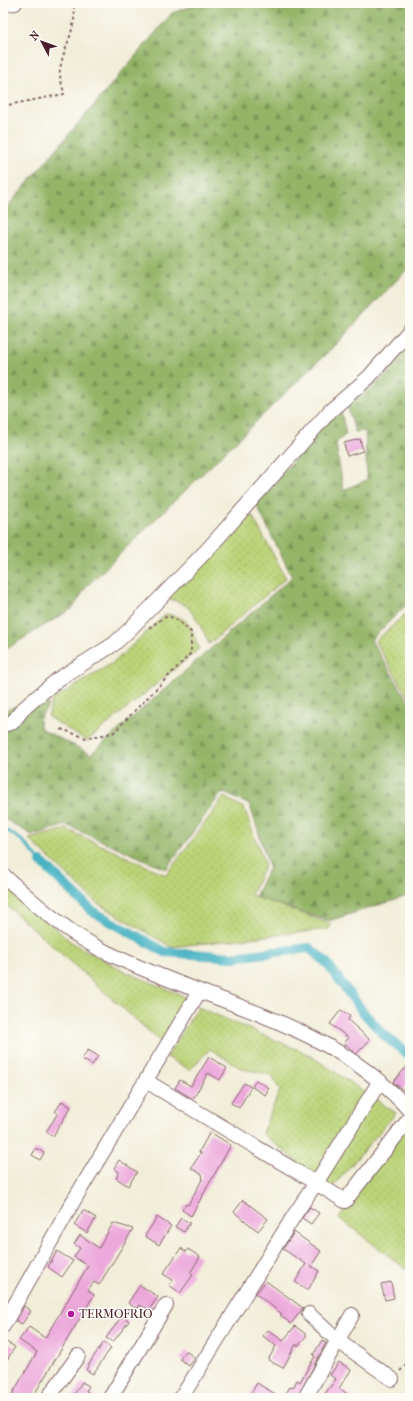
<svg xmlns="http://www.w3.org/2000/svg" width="413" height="1401" font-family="'IM FELL French Canon',serif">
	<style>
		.grass { fill: url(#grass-dots); stroke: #827952 }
		.forest { fill: url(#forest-firs); stroke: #6f6a4a }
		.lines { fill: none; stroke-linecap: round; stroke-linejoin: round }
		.stream { stroke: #46b2c3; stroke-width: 3 }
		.canal { stroke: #46b2c3; stroke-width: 10 }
		.building { fill: #eca7db }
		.minor-casing { stroke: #846768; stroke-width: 16 }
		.path { stroke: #846768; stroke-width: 2; stroke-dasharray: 3 3; stroke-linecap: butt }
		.minor { stroke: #fff; stroke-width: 14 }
		.poi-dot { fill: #b5179e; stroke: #fdfcf7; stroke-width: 1.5 }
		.labels { text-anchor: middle; stroke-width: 3; stroke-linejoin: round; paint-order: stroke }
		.poi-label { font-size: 12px; fill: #4a1f2b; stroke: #fdfcf7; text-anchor: start }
	</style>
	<defs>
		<pattern id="grass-dots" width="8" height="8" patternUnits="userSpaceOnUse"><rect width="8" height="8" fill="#bbd378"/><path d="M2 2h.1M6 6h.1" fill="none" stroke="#a2b568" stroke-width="1.8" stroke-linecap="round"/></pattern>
		<pattern id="forest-firs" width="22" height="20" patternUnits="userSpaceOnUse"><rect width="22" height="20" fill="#94b568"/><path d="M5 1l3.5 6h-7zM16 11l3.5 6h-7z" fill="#7b9356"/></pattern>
	</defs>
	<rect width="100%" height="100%" fill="#fdfcf7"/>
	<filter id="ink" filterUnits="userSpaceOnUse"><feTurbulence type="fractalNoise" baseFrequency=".025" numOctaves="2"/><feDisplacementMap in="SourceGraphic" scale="8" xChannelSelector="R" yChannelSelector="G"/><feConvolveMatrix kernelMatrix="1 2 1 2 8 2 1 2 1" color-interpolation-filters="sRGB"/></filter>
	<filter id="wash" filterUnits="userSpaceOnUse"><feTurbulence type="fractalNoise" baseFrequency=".012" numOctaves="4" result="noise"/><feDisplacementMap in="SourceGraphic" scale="16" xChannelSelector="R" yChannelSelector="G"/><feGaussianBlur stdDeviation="0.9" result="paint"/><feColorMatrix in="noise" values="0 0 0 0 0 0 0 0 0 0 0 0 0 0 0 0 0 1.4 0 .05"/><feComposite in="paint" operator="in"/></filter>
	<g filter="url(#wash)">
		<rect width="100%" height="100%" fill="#f1edd8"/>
		<g class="grass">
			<path d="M248,508L286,578L209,644C205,634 193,609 183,604C176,600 170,601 163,596Z"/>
			<polygon points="410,610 410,700 375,641"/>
			<path d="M166,614C191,617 191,628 199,649L87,741L48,717L52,700L114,662Z"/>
			<polygon points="224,797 244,808 265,864 251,895 331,924 329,929 171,947 97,903 29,839 66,829 166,875"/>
			<polygon points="3,882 71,942 124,971 188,998 162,1043 3,902"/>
			<polygon points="198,1007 308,1054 396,1113 330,1190 262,1133 280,1090 271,1075 242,1069 210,1049 190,1070 167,1057"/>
			<polygon points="406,1125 410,1133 410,1272 339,1218"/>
		</g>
		<g class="forest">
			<polygon points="200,3 410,3 410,266 338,342 86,587 73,608 3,651 3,212 172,13"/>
			<polygon points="410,342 410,601 371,640 410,704 410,895 329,921 255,897 269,867 250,805 222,792 166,869 66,825 32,835 3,818 3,736 5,731 3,729 3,711 40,697 49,705 39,719 41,729 91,754 292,577 256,504 340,406 346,434 336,443 343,490 367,480 365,431 355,432 347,405 382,378"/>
		</g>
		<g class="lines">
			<polyline class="stream" points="3,828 23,841 41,862"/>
			<polyline class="canal" points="41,862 92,911 165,952 232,957 309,948 326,962 363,1012 384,1035 410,1056"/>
		</g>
		<g id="blocks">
			<g class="building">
				<polygon points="360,439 363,451 347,456 344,443"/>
				<polygon points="341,1010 350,1016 348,1020 370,1040 356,1054 344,1043 349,1038 330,1024"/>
				<polygon points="88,1050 98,1056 92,1065 82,1059"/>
				<polygon points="209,1057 227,1068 220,1080 208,1073 193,1099 175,1088 180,1080 191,1086"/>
				<polygon points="410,1063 410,1082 403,1090 393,1082"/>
				<polygon points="256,1080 269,1088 265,1095 252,1087"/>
				<polygon points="244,1083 251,1087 239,1108 231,1103"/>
				<polygon points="62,1101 71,1107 53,1136 46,1132 58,1113 55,1112"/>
				<polygon points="210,1132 231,1145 191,1216 182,1210 186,1204 188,1205 203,1178 202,1177 203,1175 191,1168 201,1153 199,1152"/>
				<polygon points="36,1148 44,1153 40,1160 32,1155"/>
				<polygon points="119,1160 137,1172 128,1186 116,1178 119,1172 114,1168"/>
				<polygon points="243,1200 268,1219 258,1231 234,1212"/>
				<polygon points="310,1207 319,1213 311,1224 302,1218"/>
				<polygon points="83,1210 96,1218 87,1233 74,1225"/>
				<polygon points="157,1217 171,1226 159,1245 145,1236"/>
				<polygon points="181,1218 190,1223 184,1232 175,1227"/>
				<polygon points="113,1223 133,1229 99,1285 94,1282 88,1290 94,1295 32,1398 10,1398 37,1352 19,1340 29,1327 45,1338 88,1266 74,1257 80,1248 74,1244 80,1235 99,1248"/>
				<polygon points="294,1232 321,1251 311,1266 319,1271 308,1290 295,1282 306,1264 283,1249"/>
				<polygon points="181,1248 186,1252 188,1249 200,1257 190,1273 193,1275 180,1293 169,1285 173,1280 163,1274"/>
				<polygon points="57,1251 73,1261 62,1277 48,1267"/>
				<polygon points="266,1281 303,1308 291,1324 280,1315 282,1314 256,1294"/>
				<polygon points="391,1282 394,1298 385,1300 381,1284"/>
				<polygon points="140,1285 158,1297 149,1310 140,1305 138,1308 135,1308 128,1303"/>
				<polygon points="24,1306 31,1311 22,1324 16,1321"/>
				<polygon points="122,1316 129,1321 113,1342 106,1338"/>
				<polygon points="295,1326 307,1335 298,1346 296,1344 283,1368 268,1360 276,1346 263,1336 268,1330 283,1341"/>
				<polygon points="3,1340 15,1347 3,1366"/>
				<polygon points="322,1340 326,1343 297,1398 283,1398 290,1387 293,1388 297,1380 300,1382 315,1356 313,1355"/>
				<polygon points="104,1342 111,1348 93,1374 86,1370 94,1356"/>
				<polygon points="186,1351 195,1358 189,1366 180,1359"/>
				<polygon points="339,1362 351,1370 339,1388 353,1398 322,1398 336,1379 330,1375"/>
				<polygon points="82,1382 89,1386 86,1391 97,1398 72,1398"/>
				<polygon points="257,1383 270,1391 282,1398 255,1398 250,1395"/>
			</g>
		</g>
	</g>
	<g filter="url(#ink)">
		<use href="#blocks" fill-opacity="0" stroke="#846768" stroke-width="1"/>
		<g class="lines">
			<defs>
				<g id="minor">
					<polyline points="3,4 15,3"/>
					<polyline points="3,725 13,722 23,709 57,680 114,644 128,631 208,549 330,411 369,377 410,330"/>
					<path d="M3,875C35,904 71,936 110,954C212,1004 332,1022 410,1111"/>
					<polyline points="146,1081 316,1183 380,1081"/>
					<polyline points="309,1314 338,1341 392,1379"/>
					<polyline points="3,1326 74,1200 199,992"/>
					<polyline points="48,1398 78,1356"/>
					<polyline points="110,1398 166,1305"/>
					<polyline points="181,1398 295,1214 316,1183 345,1201 410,1118"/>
					<polyline points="305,1398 352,1315"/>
				</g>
			</defs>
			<use href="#minor" class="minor-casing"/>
			<g class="path">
				<path d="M3,106L64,94C63,87 59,77 60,70C63,47 79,26 73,3"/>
				<path d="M61,729L86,738L113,733L191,653V632C169,614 171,611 148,629"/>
				<polyline points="400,1371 410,1361"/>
			</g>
			<use href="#minor" class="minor"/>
		</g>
	</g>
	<circle class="poi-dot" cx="71" cy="1314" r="4"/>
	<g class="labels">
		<g class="poi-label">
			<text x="79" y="1318">TERMOFRIO</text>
		</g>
	</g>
	<rect width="413" height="1401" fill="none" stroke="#fdfcf7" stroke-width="16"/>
	<g transform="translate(42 42) rotate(311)" stroke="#fdfcf7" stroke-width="3" paint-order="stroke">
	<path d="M0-3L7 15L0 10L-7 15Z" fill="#4a1f2b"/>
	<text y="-6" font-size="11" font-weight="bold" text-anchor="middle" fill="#4a1f2b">N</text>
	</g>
</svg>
